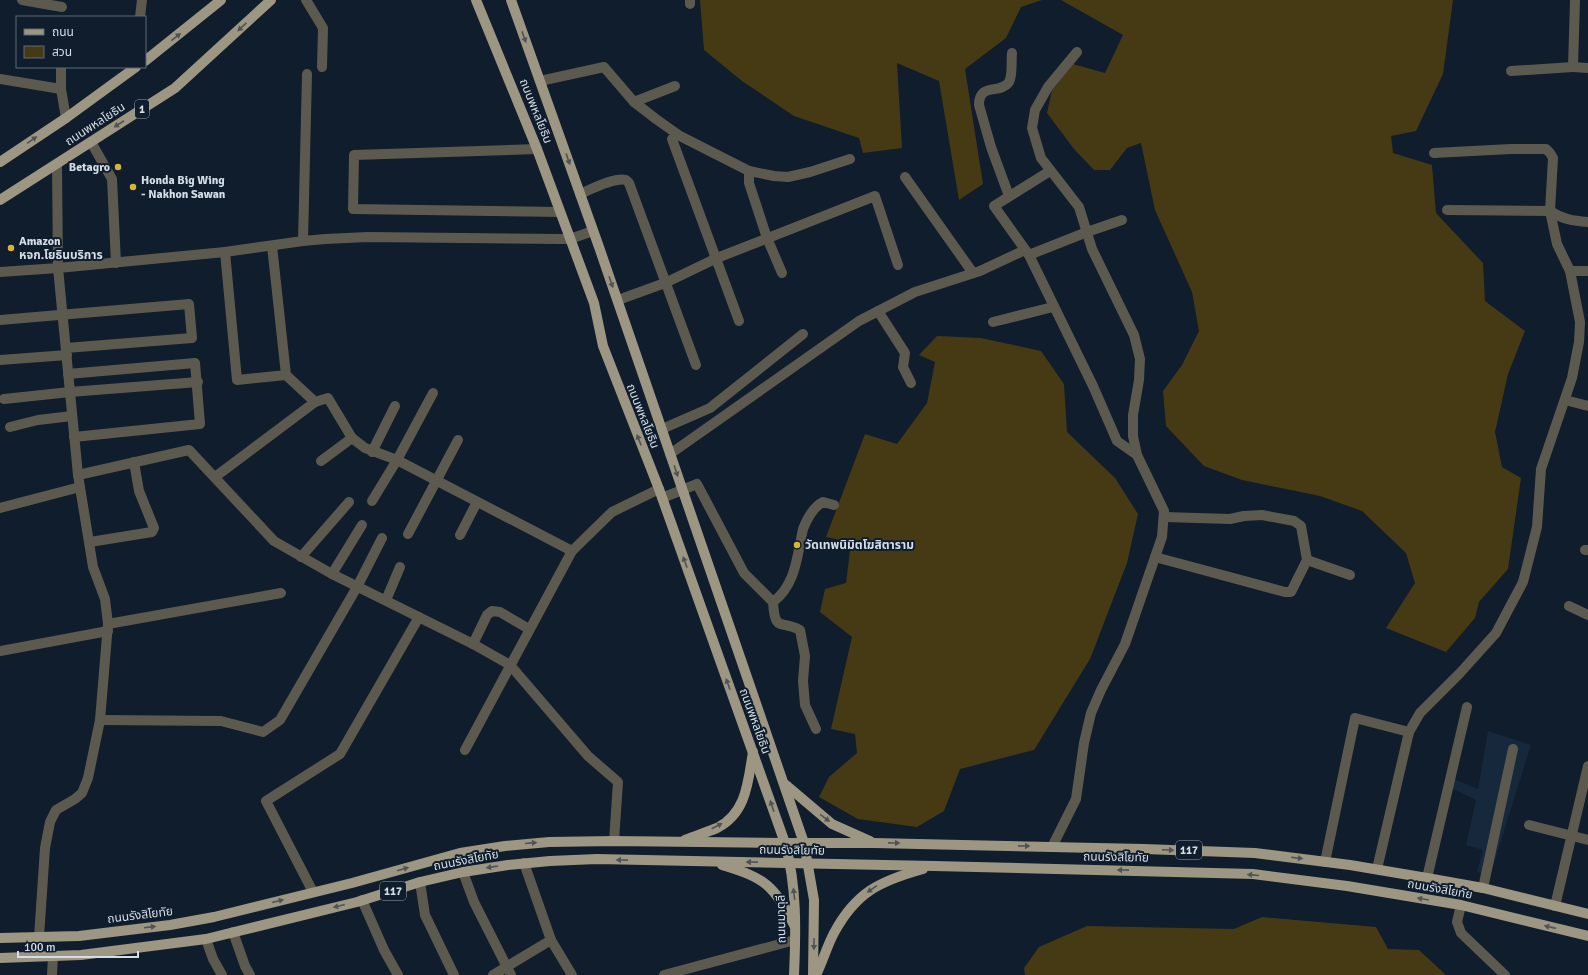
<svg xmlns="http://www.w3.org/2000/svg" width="1588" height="975" font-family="Signika,'Noto Sans Thai',sans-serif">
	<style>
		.built { fill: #16283c }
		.green { fill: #463a15 }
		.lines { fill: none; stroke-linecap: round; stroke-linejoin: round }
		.minor { stroke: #5c594f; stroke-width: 10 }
		.major { stroke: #9d9682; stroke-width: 10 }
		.oneway { fill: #4f5353 }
		.poi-dot { fill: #d8b434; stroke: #0f1d2c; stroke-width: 1.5 }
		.labels { text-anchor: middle; stroke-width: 4; stroke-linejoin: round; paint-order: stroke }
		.shield { fill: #0f1d2c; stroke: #9aa4b0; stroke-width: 1 }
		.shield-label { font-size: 11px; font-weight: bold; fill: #d5dee8 }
		.street-label { font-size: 12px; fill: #d5dee8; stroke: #0f1d2c }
		.poi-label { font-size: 12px; font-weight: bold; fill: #d5dee8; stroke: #0f1d2c; text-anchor: start }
	</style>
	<rect width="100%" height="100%" fill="#0f1d2c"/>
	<polygon class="built" points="1488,731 1531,745 1490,876 1477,872 1483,850 1466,845 1476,800 1451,788 1454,779 1478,789"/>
	<g class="green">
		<polygon points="700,0 1042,0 1021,7 1006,38 965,69 983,184 959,200 939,81 897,63 902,148 863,153 859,138 794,116 742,81 704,50"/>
		<polygon points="1061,0 1453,0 1443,74 1416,131 1391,136 1393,153 1432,165 1436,213 1483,263 1485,301 1525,331 1508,374 1495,432 1502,467 1521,478 1508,569 1479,602 1475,618 1446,652 1386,628 1415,583 1406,553 1362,511 1320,496 1242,480 1204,466 1166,426 1163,391 1182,365 1199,331 1192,292 1155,210 1141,143 1127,148 1110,170 1094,170 1074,149 1047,113 1052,90 1073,64 1105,73 1123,35"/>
		<polygon points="937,336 981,338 1041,351 1064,384 1067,432 1115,478 1138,514 1127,563 1090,659 1034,750 960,769 944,811 917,827 858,819 819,797 829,777 857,753 855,734 831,729 852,637 820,612 825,589 846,583 851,542 826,537 865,434 897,444 927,403 935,362 919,355"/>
		<polygon points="1262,917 1376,927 1388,949 1419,950 1446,975 1025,975 1024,968 1039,947 1087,926 1234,929"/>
	</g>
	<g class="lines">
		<g class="minor">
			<polyline points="22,0 62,7"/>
			<polyline points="306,0 323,28 322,67"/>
			<polyline points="690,0 690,4"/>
			<polyline points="1575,0 1573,67 1588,68"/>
			<polyline points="140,17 142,0"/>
			<polyline points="61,67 61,89 66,118"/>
			<polyline points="1511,71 1573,67"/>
			<polyline points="0,79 61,89"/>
			<polyline points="540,81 604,67 634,102 656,119 680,136 749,171 774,176 788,177 810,172 850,159"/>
			<polyline points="634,102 675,86"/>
			<polyline points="672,139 739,321"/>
			<polyline points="91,142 112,179 116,263"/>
			<polyline points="537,149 354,155 353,209 560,212"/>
			<polyline points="749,171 749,183 767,238 782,273"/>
			<polyline points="1050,171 994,206 1029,255 1093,386 1117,441 1137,455"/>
			<polyline points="905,177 973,273"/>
			<path d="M580,194C592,189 614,177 626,180L629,183L696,365"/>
			<path d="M1009,196L991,147L979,105C979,82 1000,95 1009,82C1013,75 1011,61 1012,53"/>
			<path d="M1447,210L1550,211C1562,219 1573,221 1588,222"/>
			<polyline points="303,241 307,74"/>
			<polyline points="225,252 237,380 286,375 272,246"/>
			<polyline points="1029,255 1087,232 1122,220"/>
			<polyline points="1570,271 1588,271"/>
			<polyline points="0,272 58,268 225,252 303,241 325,239 368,237 562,239 570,239 593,231"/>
			<polyline points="618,300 665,283 717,258 875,196 898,265"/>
			<polyline points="878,311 905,353 903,367 911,383"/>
			<polyline points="0,320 189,304 192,338 66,348"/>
			<polyline points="993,322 1053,307"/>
			<polyline points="0,360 67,355"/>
			<polyline points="68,374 195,363 200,424 74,437"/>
			<polyline points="286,375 315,402 328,398 352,438 365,448 397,460 572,551"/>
			<polyline points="4,399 70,392 198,382"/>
			<polyline points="1565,400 1588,406"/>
			<polyline points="10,427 38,420 72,416"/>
			<polyline points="662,429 710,408 803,334"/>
			<polyline points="372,452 395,406"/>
			<polyline points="670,454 859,321 915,292 980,271 1025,250"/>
			<polyline points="321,461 352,438"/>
			<polyline points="78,475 189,450 274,541 332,574 473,644 510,665 588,756 618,782 614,841"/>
			<polyline points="215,477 315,402"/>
			<path d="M662,498L697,484L744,573L773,602C775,634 781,619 800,630L805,656L803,681L805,705L816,729"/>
			<polyline points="372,501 397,460 433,393"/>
			<polyline points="0,508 80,487"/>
			<polyline points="408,534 458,440"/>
			<polyline points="460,535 477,502"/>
			<polyline points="90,542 152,532 154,528 139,491 134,462"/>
			<polyline points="1585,550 1588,550"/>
			<polyline points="301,557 349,502"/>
			<polyline points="1155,557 1285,592 1291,592 1307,560 1301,526 1294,521 1262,515 1244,516 1230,519 1164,517"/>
			<polyline points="1307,560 1350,575"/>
			<polyline points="332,574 362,525"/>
			<polyline points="386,600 400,567"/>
			<path d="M773,602C796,585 797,556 803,529C807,519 813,507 823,502L834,505"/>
			<polyline points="1569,606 1588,615"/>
			<polyline points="108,624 281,593"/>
			<polyline points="473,644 487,615 492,611 500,612 529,629"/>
			<polyline points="0,651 108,631"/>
			<polyline points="100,720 221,721 263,732 280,720 357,587 382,538"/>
			<polyline points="465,750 572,551 612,512 659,489"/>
			<polyline points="1529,825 1588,840"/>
			<polyline points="1052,847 1076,799 1084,743 1091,713 1101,690 1125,644 1162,537 1164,511 1137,455 1133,436 1133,415 1139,380 1140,359 1134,335 1092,249 1079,207 1041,158 1032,128 1035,110 1048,87 1077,52"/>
			<polyline points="1325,862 1355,718 1409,732"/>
			<polyline points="524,863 551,940 572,975"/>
			<polyline points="1377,869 1409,732 1420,713 1460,673 1496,633 1523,582 1537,527 1541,469 1572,378 1579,342 1580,322 1570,271 1557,244 1550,211 1553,158 1550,153 1546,149 1511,149 1434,153"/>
			<polyline points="463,872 474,902 511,975"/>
			<polyline points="1427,878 1467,707"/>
			<polyline points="420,882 425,915 454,975"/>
			<polyline points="1483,888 1513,749"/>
			<polyline points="313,892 266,801 340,754 419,617"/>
			<polyline points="362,900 384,950 398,975"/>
			<polyline points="1461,905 1457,922 1461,933 1505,975"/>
			<polyline points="1555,906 1588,766"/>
			<polyline points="233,932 245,966 250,975"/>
			<polyline points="39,937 45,848 50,822 56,810 75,799 82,793 88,778 100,720 108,624 105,599 93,567 78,475 58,268 57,164"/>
			<polyline points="206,939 213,959 222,975"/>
			<polyline points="52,975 53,956"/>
			<polyline points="493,975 551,940"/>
			<polyline points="664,975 795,940"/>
		</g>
		<g class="major">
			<path d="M476,0L537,149L594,303L603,346L659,489L785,843C797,887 796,930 794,975"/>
			<polyline points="511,0 599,247 804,843 814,900 813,975"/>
			<polyline points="145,61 221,0"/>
			<polyline points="0,162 66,118 136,67"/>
			<polyline points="0,200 175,88 271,0"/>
			<polyline points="786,785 832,824 870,841"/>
			<path d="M685,840C695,836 707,832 717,828C747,813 748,781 753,752"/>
			<path d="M722,865C765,878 774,885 794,925"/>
			<polyline points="0,938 79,936 170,925 214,917 352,883 460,853 505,846 549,842 614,841 785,843 874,843 1144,849 1255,853 1350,865 1427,878 1483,888 1588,914"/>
			<polyline points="0,958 81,955 206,939 357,902 420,882 463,872 508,865 550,861 597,859 934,866 1253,874 1347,886 1461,905 1588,936"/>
			<path d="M816,975C823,961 827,946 834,933C856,892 880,881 923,869"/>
		</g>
	</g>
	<defs><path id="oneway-solid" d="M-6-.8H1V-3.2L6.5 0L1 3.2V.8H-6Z"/></defs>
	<g class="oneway">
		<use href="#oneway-solid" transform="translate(242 27) rotate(137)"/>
		<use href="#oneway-solid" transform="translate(176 37) rotate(-38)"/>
		<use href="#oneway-solid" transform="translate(524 37) rotate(70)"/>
		<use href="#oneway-solid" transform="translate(119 124) rotate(147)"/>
		<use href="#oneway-solid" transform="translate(32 140) rotate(-34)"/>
		<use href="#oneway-solid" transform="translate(568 159) rotate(71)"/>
		<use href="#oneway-solid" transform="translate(611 282) rotate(71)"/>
		<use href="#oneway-solid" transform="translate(639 440) rotate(-112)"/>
		<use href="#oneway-solid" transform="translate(676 471) rotate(72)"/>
		<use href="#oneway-solid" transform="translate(685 562) rotate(-110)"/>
		<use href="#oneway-solid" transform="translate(728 684) rotate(-110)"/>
		<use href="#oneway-solid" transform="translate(772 806) rotate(-109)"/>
		<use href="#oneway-solid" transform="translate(825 818) rotate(37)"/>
		<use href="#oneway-solid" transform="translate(717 826) rotate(-28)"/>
		<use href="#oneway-solid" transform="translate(531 843) rotate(-5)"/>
		<use href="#oneway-solid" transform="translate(894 843) rotate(1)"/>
		<use href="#oneway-solid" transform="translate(1024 846) rotate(1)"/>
		<use href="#oneway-solid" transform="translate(1168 850) rotate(2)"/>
		<use href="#oneway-solid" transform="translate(1297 858) rotate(7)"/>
		<use href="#oneway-solid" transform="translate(622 860) rotate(-179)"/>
		<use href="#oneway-solid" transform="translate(752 862) rotate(-179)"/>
		<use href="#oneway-solid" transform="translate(492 867) rotate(171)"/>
		<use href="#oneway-solid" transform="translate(403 869) rotate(-16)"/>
		<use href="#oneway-solid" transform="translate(1123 870) rotate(-179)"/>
		<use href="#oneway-solid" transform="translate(1253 875) rotate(-175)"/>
		<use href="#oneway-solid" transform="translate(872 889) rotate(146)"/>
		<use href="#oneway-solid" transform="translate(794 894) rotate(-97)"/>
		<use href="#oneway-solid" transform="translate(1423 899) rotate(-170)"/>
		<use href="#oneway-solid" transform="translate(278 901) rotate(-14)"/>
		<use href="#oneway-solid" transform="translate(339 906) rotate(166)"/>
		<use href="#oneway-solid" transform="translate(150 927) rotate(-7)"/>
		<use href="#oneway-solid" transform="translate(1550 927) rotate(-167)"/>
		<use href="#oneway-solid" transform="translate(814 944) rotate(91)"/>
	</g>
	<g class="poi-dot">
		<circle cx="118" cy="167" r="4"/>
		<circle cx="133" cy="187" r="4"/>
		<circle cx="11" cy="248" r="4"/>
		<circle cx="797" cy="545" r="4"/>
	</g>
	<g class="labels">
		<g class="shield">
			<rect x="135" y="100" width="14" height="18" rx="3"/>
			<rect x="1176" y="841" width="26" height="18" rx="3"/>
			<rect x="380" y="882" width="26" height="18" rx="3"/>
		</g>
		<g class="shield-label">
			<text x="142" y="113">1</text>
			<text x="1189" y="854">117</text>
			<text x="393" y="895">117</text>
		</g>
		<g class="street-label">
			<text transform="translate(536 111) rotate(68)" y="4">ถนนพหลโยธิน</text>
			<text transform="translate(95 124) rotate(-33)" y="4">ถนนพหลโยธิน</text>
			<text transform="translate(643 416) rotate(68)" y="4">ถนนพหลโยธิน</text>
			<text transform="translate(755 721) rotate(70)" y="4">ถนนพหลโยธิน</text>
			<text transform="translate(792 850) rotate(1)" y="4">ถนนรังสิโยทัย</text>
			<text transform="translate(1116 857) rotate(1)" y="4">ถนนรังสิโยทัย</text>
			<text transform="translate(466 860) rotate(-11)" y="4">ถนนรังสิโยทัย</text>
			<text transform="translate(1440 889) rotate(10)" y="4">ถนนรังสิโยทัย</text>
			<text transform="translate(140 915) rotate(-7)" y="4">ถนนรังสิโยทัย</text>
			<text transform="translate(781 919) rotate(-91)" y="4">ถนนมาตุลี</text>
		</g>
		<g class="poi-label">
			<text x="110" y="171" text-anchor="end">Betagro</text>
			<text x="141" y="184">Honda Big Wing<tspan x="141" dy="14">- Nakhon Sawan</tspan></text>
			<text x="19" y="245">Amazon<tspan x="19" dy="14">หจก.โยธินบริการ</tspan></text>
			<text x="805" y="549">วัดเทพนิมิตโฆสิตาราม</text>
		</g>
	</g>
	<rect x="16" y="16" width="130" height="52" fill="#0f1d2c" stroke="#5e6a77"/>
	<rect x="24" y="29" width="20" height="6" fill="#9d9682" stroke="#5e6a77"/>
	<text x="52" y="36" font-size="12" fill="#d5dee8">ถนน</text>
	<rect x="24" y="46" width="20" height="12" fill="#463a15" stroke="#5e6a77"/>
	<text x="52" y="56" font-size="12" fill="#d5dee8">สวน</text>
	<path d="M18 951v6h120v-6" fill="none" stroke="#d5dee8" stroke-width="2"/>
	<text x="24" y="951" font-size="12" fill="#d5dee8" stroke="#0f1d2c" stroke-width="3" paint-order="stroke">100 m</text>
</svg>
